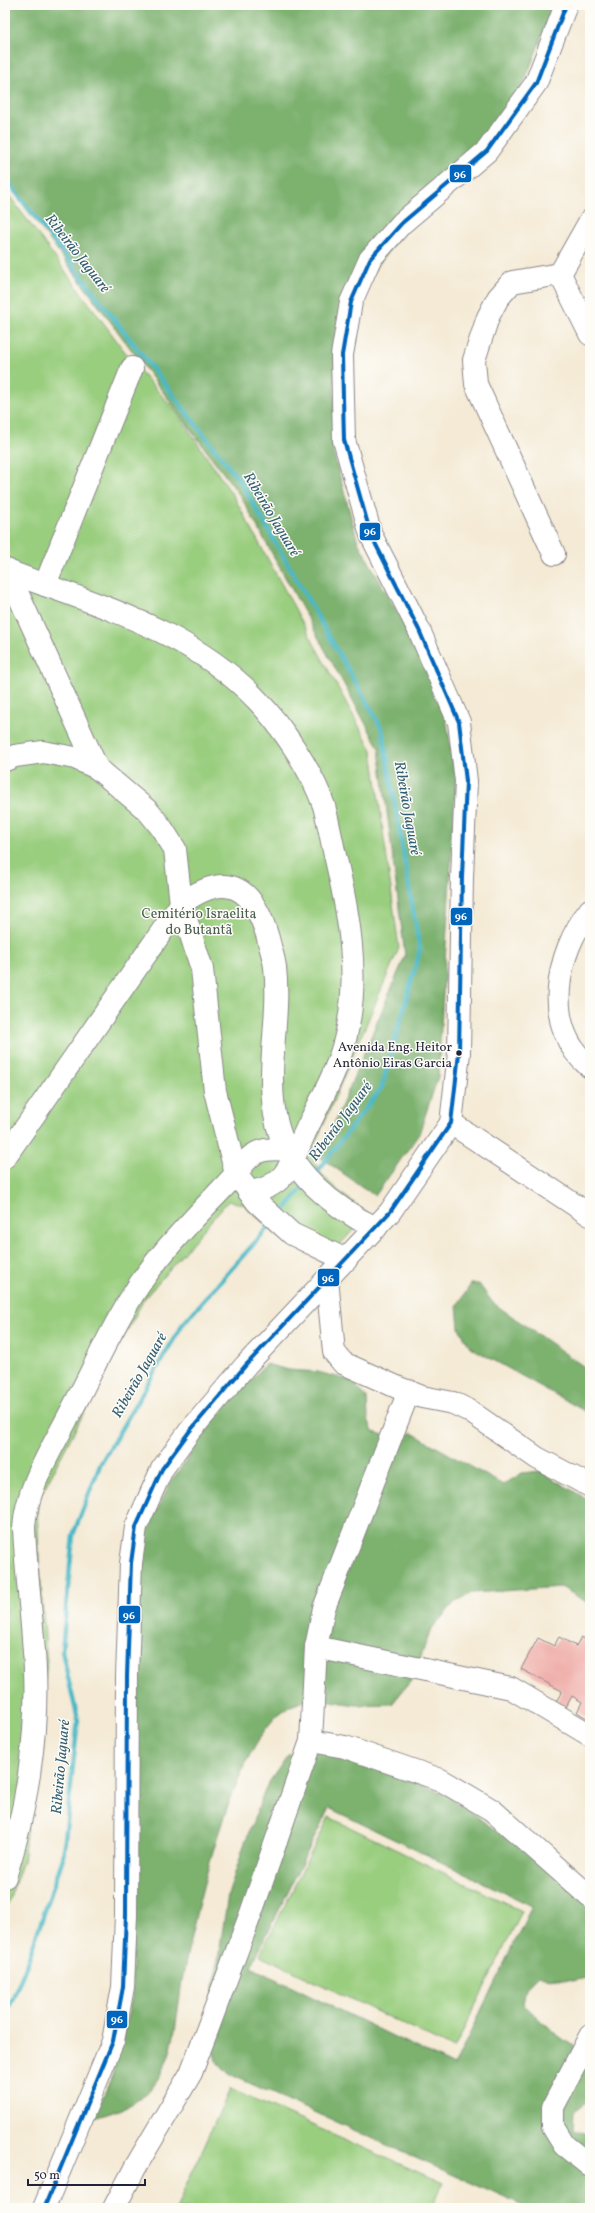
<svg xmlns="http://www.w3.org/2000/svg" width="595" height="2213" font-family="Vollkorn,serif">
	<style>
		.green { fill: #9ace7f; stroke: #5e785d }
		.forest { fill: #7bb16e; stroke: #4e6a54; fill-rule: evenodd }
		.lines { fill: none; stroke-linecap: round; stroke-linejoin: round }
		.stream { stroke: #4ab8c6; stroke-width: 4.5 }
		.building { fill: #f0b0ab }
		.minor-casing { stroke: #8b8688; stroke-width: 24 }
		.major-casing { stroke: #8b8688; stroke-width: 24 }
		.minor { stroke: #fff; stroke-width: 22 }
		.major { stroke: #fff; stroke-width: 22 }
		.bus-1-casing { stroke: #fdfcf7; stroke-width: 7 }
		.bus-1 { stroke: #0065bd; stroke-width: 4 }
		.bus-dot { fill: #22223b; stroke: #fdfcf7; stroke-width: 1.5 }
		.labels { text-anchor: middle; stroke-width: 3; stroke-linejoin: round; paint-order: stroke }
		.bus-label { font-size: 13px; fill: #22223b; stroke: #fdfcf7; text-anchor: end }
		.park-label { font-size: 14px; fill: #4c5e53; stroke: #fdfcf7 }
		.water-label { font-size: 15px; font-style: italic; fill: #325e73; stroke: #fdfcf7 }
		.line-badge { stroke: #fdfcf7; stroke-width: 1.5 }
		.badge-label { font-size: 11px; text-anchor: middle; font-weight: bold; fill: #fff }
	</style>
	<rect width="100%" height="100%" fill="#fdfcf7"/>
	<filter id="ink" filterUnits="userSpaceOnUse"><feTurbulence type="fractalNoise" baseFrequency=".025" numOctaves="2"/><feDisplacementMap in="SourceGraphic" scale="8" xChannelSelector="R" yChannelSelector="G"/><feConvolveMatrix kernelMatrix="1 2 1 2 8 2 1 2 1" color-interpolation-filters="sRGB"/></filter>
	<filter id="wash" filterUnits="userSpaceOnUse"><feTurbulence type="fractalNoise" baseFrequency=".012" numOctaves="4" result="noise"/><feDisplacementMap in="SourceGraphic" scale="16" xChannelSelector="R" yChannelSelector="G"/><feGaussianBlur stdDeviation="0.9" result="paint"/><feColorMatrix in="noise" values="0 0 0 0 0 0 0 0 0 0 0 0 0 0 0 0 0 1.4 0 .05"/><feComposite in="paint" operator="in"/></filter>
	<g filter="url(#wash)">
		<rect width="100%" height="100%" fill="#f4ead5"/>
		<g class="green">
			<path d="M5,190L134,364L177,413L234,497L372,750L399,948L312,1151C312,1175 350,1200 368,1213L324,1263L277,1236L243,1204L228,1201L144,1299L37,1502L39,1560L47,1662L23,1861L5,1912Z"/>
			<polygon points="329,1817 522,1911 454,2049 260,1955"/>
			<polygon points="230,2089 443,2183 432,2208 176,2208"/>
		</g>
		<g class="forest">
			<polygon points="5,5 554,5 526,78 487,148 423,205 361,288 335,363 333,452 358,542 442,692 456,780 438,1077 419,1134 375,1196 320,1157 405,956 379,748 241,497 5,180"/>
			<polygon points="471,1284 479,1284 493,1303 590,1371 590,1414 470,1347 459,1328 457,1306"/>
			<path d="M266,1364L289,1370L318,1372L352,1381L367,1398L368,1419L373,1432L392,1437L412,1433L503,1485L522,1473L540,1471L590,1501V1604L561,1587L472,1593L455,1602L430,1631L414,1677L392,1704C381,1704 369,1705 358,1705C332,1703 317,1694 291,1706C234,1733 193,1921 182,1981C176,2018 176,2057 152,2087C138,2105 115,2112 94,2118L112,2076L132,1997L137,1593L147,1531L170,1483L218,1415Z"/>
			<path d="M311,1747L357,1756L448,1796L526,1852L590,1904V1977L573,1981L538,1976L526,1988L523,2004C543,2022 564,2046 590,2052V2099L575,2111L574,2130L590,2135V2208H527L229,2074L216,2060L211,2043L210,2012L228,1895L245,1842L267,1785L288,1755ZM329,1808L532,1906L454,2066L251,1967Z"/>
		</g>
		<g class="lines">
			<g class="stream">
				<polyline points="5,178 242,484 382,729 420,950 382,1087 314,1176"/>
				<polyline points="280,1215 306,1184"/>
				<polyline points="5,2017 25,1969 63,1858 78,1720 62,1651 73,1535 100,1465 182,1325 272,1223"/>
			</g>
		</g>
		<g id="blocks">
			<polygon class="building" points="559,1637 576,1646 581,1637 590,1641 590,1720 577,1712 582,1702 572,1696 565,1709 555,1704 562,1691 521,1669 538,1638 554,1646"/>
		</g>
	</g>
	<g filter="url(#ink)">
		<use href="#blocks" fill-opacity="0" stroke="#8b8688" stroke-width="1"/>
		<g class="lines">
			<defs>
				<g id="minor">
					<polyline points="560,274 590,334"/>
					<polyline points="554,554 476,384 474,360 488,317 498,298 512,282 560,274 590,221"/>
					<path d="M5,570C94,605 189,628 257,700C282,726 312,771 324,806C328,821 331,837 334,851C348,909 360,972 347,1031C340,1065 323,1096 307,1128C292,1159 289,1187 249,1192"/>
					<polyline points="7,570 97,768"/>
					<polyline points="45,585 132,368"/>
					<polyline points="5,760 15,756 43,752 75,758 97,768 148,811 161,827 175,849 181,904 202,969 215,1091 236,1174 257,1202 292,1234 346,1260"/>
					<path d="M590,910C556,952 541,1028 590,1067"/>
					<polyline points="451,1123 590,1215"/>
					<path d="M5,1157L181,904C227,870 253,886 268,938C270,947 274,958 275,967C281,1019 264,1072 277,1124C289,1171 333,1208 376,1228"/>
					<polyline points="327,1279 334,1352 343,1363 399,1388 422,1397 453,1403 468,1410 537,1458 590,1486"/>
					<polyline points="409,1391 324,1608 316,1647 511,1688 590,1735"/>
					<polyline points="311,1741 316,1647"/>
					<path d="M5,1877C26,1814 38,1736 35,1670C33,1622 26,1575 24,1528C26,1489 50,1452 67,1419C88,1380 106,1339 129,1301C157,1253 199,1214 236,1174C250,1152 261,1147 287,1150"/>
					<polyline points="590,2036 553,2107 553,2127 564,2145 590,2166"/>
					<polyline points="114,2208 136,2166 191,2073 251,1913 311,1741 345,1747 441,1780 492,1810 590,1897"/>
				</g>
				<polyline id="major" points="44,2208 113,2041 123,1987 126,1915 127,1676 131,1563 136,1527 162,1469 189,1432 246,1365 390,1212 451,1123 459,1053 462,877 466,781 459,722 419,630 371,535 344,440 342,355 351,302 370,259 402,223 487,151 536,83 566,5"/>
			</defs>
			<use href="#minor" class="minor-casing"/>
			<use href="#major" class="major-casing"/>
			<use href="#minor" class="minor"/>
			<use href="#major" class="major"/>
			<defs>
				<polyline id="bus-1" points="44,2208 113,2041 123,1987 126,1915 127,1676 131,1563 136,1527 162,1469 189,1432 246,1365 390,1212 451,1123 459,1053 462,877 466,781 459,722 419,630 371,535 344,440 342,355 351,302 370,259 402,223 487,151 536,83 566,5"/>
			</defs>
			<use href="#bus-1" class="bus-1-casing"/>
			<use href="#bus-1" class="bus-1"/>
		</g>
	</g>
	<circle class="bus-dot" cx="459" cy="1053" r="3.5"/>
	<g class="labels">
		<g class="bus-label">
			<text x="452" y="1051">Avenida Eng. Heitor<tspan x="452" dy="16">Antônio Eiras Garcia</tspan></text>
		</g>
		<g class="park-label">
			<text x="199" y="918">Cemitério Israelita<tspan x="199" dy="16">do Butantã</tspan></text>
		</g>
		<g class="water-label">
			<text transform="translate(78 253) rotate(52)" y="5">Ribeirão Jaguaré</text>
			<text transform="translate(272 514) rotate(59)" y="5">Ribeirão Jaguaré</text>
			<text transform="translate(408 808) rotate(80)" y="5">Ribeirão Jaguaré</text>
			<text transform="translate(340 1121) rotate(-53)" y="5">Ribeirão Jaguaré</text>
			<text transform="translate(139 1375) rotate(-60)" y="5">Ribeirão Jaguaré</text>
			<text transform="translate(60 1767) rotate(-85)" y="5">Ribeirão Jaguaré</text>
		</g>
	</g>
	<g class="line-badge">
		<rect x="449" y="164" width="23" height="19" rx="4" fill="#0065bd"/>
		<rect x="359" y="522" width="22" height="19" rx="4" fill="#0065bd"/>
		<rect x="450" y="907" width="23" height="19" rx="4" fill="#0065bd"/>
		<rect x="317" y="1268" width="23" height="19" rx="4" fill="#0065bd"/>
		<rect x="118" y="1605" width="23" height="19" rx="4" fill="#0065bd"/>
		<rect x="106" y="2010" width="22" height="19" rx="4" fill="#0065bd"/>
	</g>
	<g class="badge-label">
		<text x="460" y="178">96</text>
		<text x="370" y="535">96</text>
		<text x="461" y="920">96</text>
		<text x="328" y="1282">96</text>
		<text x="129" y="1619">96</text>
		<text x="117" y="2023">96</text>
	</g>
	<rect width="595" height="2213" fill="none" stroke="#fdfcf7" stroke-width="20"/>
	<path d="M28 2179v6h117v-6" fill="none" stroke="#22223b" stroke-width="2"/>
	<text x="34" y="2179" font-size="12" fill="#22223b" stroke="#fdfcf7" stroke-width="3" paint-order="stroke">50 m</text>
</svg>
